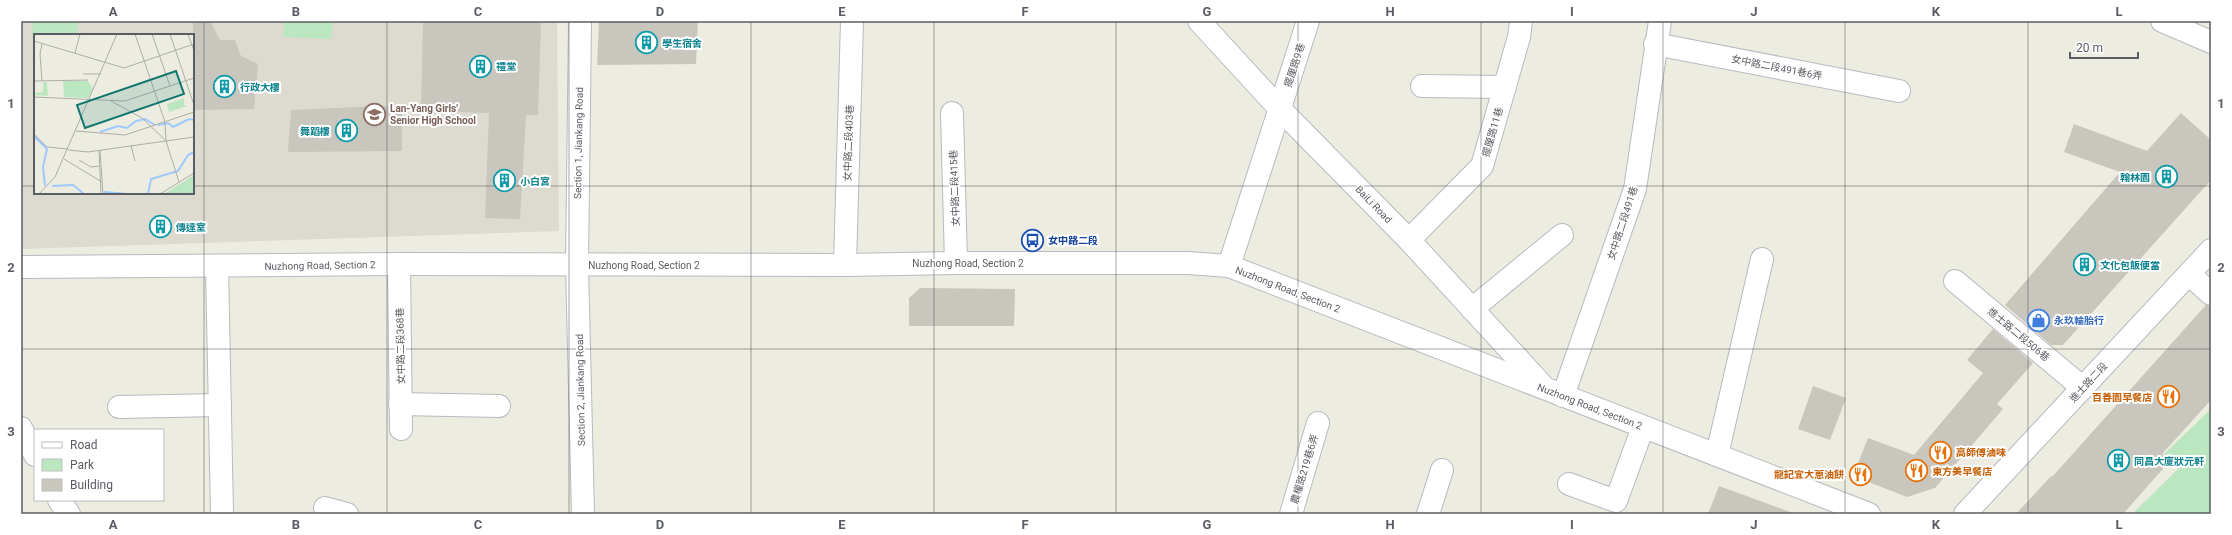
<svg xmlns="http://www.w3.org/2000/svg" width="2232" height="535" font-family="Roboto,'Noto Sans TC',sans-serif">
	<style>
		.education { fill: #dddbcf; fill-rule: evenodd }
		.green { fill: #bbe7c0 }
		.building { fill: #c8c6bd }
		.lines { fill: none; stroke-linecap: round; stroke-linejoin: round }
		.minor-casing { stroke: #b8bac0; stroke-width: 24 }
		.minor { stroke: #fff; stroke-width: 22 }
		.grid { fill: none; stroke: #595c62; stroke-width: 1; stroke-opacity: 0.55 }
		.labels { text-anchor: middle; stroke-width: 4; stroke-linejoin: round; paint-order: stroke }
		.culture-label { font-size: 10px; font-weight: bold; fill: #0d838f; stroke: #fff; text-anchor: start }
		.street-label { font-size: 10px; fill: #595c62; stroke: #fff }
		.education-label { font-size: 10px; font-weight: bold; fill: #785e54; stroke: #fff; text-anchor: start }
		.transit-label { font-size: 10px; font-weight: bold; fill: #164399; stroke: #fff; text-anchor: start }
		.shop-label { font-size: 10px; font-weight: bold; fill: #366cbe; stroke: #fff; text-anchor: start }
		.food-label { font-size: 10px; font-weight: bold; fill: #c56008; stroke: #fff; text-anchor: end }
		.inset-river { fill: none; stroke: #9ec9ff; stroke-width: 2 }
		.inset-road { fill: none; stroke: #aeaeaa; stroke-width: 1 }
		.view { fill: #0f766e; fill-opacity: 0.15; stroke: #0f766e; stroke-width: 2 }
		.inset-edge { fill: none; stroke: #595c62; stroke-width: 2 }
		.neatline { fill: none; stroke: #595c62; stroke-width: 1.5 }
		.grid-label { font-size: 13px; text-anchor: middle; font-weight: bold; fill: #595c62 }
	</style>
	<rect width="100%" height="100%" fill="#edece0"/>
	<path class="education" d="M21,21H557L559,231L21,249ZM35,35H193V193H35Z"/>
	<g class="green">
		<polygon points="33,21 78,21 77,35 35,35 35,37 32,37"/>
		<polygon points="284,21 333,21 331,39 283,37"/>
		<polygon points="2211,409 2211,514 2132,514 2180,467 2163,455"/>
	</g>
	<g class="building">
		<polygon points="193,21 210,21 220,40 235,40 241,56 258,64 254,109 193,110"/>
		<polygon points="423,21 541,21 538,115 526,115 520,219 485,218 489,113 421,111"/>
		<polygon points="599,21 698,21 696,64 597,65"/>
		<polygon points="402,105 402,151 288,152 291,110"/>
		<polygon points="2181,113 2211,140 2211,180 2063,345 2051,345 2005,305 2120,172 2064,152 2074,124 2147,151"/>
		<polygon points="920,288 1015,289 1014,326 909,326 909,298"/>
		<polygon points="2206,305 2211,306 2211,400 2162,454 2170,461 2123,514 2016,514 2051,476 2052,477"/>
		<polygon points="1993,329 2033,363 1997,404 2003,409 1935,488 1907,497 1853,476 1868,438 1914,455 1983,373 1967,360"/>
		<polygon points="1813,386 1846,398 1830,440 1798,429"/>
		<polygon points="1719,486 1790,512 1789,514 1708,514"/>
	</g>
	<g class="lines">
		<defs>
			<g id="minor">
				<polyline points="580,21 577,265 583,514"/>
				<polyline points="1199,21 1279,108 1409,240 1542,385"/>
				<polyline points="2162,21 2211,42"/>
				<polyline points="1655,44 1899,91"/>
				<polyline points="1422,86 1505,87"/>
				<polyline points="952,113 956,263"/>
				<polyline points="1409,240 1482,166 1519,37 1521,21"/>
				<polyline points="399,264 401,429"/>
				<polyline points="845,265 852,21"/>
				<polyline points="217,266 222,514"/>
				<polyline points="1229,266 1308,21"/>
				<polyline points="21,267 399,264 845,265 956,263 1188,263 1229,266 1869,514"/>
				<polyline points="2189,274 2211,294"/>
				<polyline points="1955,281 2083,388"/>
				<polyline points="1472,309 1562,235"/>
				<polyline points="1563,396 1635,189 1660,21"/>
				<polyline points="400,404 499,406"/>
				<polyline points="119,407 220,405"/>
				<polyline points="21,428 35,455"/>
				<polyline points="1717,455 1762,259"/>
				<polyline points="1569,484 1616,501 1643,427"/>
				<polyline points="59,500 69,514"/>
				<polyline points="325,508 347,514"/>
				<polyline points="1291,514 1318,423"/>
				<polyline points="1428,514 1442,470"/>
				<polyline points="1965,514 2211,250"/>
			</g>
		</defs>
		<use href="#minor" class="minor-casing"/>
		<use href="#minor" class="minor"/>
	</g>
	<path class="grid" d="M204,21V514M387,21V514M569,21V514M751,21V514M934,21V514M1116,21V514M1298,21V514M1481,21V514M1663,21V514M1845,21V514M2028,21V514M21,186H35M193,186H2211M21,349H2211"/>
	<defs>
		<symbol id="building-ring" viewBox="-11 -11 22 22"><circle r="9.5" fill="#fff" stroke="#0f9aa8" stroke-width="1.5"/><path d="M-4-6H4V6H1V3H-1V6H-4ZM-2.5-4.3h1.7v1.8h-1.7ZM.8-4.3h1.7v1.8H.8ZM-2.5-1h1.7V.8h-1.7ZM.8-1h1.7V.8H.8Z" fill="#0f9aa8"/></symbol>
		<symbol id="school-ring" viewBox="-11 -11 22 22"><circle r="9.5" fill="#fff" stroke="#8d6e63" stroke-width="1.5"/><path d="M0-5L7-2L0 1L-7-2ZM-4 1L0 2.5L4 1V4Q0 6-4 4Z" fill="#8d6e63"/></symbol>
		<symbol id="bus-ring" viewBox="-11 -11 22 22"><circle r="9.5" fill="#fff" stroke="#1a4fb4" stroke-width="1.5"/><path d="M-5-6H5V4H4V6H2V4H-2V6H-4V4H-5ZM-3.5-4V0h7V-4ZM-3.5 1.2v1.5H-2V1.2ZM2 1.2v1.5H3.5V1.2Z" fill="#1a4fb4"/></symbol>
		<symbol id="shop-ring" viewBox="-11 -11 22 22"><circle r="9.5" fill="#fff" stroke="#3f7fe0" stroke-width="1.5"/><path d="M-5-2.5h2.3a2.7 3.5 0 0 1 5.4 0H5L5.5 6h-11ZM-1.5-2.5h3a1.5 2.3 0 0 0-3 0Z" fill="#3f7fe0"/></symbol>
		<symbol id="restaurant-ring" viewBox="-11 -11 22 22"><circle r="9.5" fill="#fff" stroke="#e8710a" stroke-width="1.5"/><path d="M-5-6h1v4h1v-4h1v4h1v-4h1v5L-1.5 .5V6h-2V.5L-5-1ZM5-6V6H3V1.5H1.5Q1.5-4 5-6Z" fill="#e8710a"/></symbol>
	</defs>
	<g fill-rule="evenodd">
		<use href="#building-ring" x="634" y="30" width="25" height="25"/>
		<use href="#building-ring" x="468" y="54" width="25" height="25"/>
		<use href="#building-ring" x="212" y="74" width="25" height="25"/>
		<use href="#school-ring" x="362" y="102" width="25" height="25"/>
		<use href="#building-ring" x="334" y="118" width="25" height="25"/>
		<use href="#building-ring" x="2154" y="164" width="25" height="25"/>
		<use href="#building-ring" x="492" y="168" width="25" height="25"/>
		<use href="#building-ring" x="148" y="214" width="25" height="25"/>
		<use href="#bus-ring" x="1020" y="228" width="25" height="25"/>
		<use href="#building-ring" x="2072" y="252" width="25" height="25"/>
		<use href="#shop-ring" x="2026" y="308" width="25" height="25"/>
		<use href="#restaurant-ring" x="2156" y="384" width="25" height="25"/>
		<use href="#restaurant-ring" x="1928" y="440" width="25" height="25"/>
		<use href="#building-ring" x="2106" y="448" width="25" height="25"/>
		<use href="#restaurant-ring" x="1904" y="458" width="25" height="25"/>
		<use href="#restaurant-ring" x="1848" y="462" width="25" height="25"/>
	</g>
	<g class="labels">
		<g class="culture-label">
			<text x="662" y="47">學生宿舍</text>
			<text x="496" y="70">禮堂</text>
			<text x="240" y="91">行政大樓</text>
			<text x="330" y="135" text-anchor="end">舞蹈樓</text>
			<text x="2150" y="181" text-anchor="end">翰林園</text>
			<text x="520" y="185">小白宮</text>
			<text x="176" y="231">傳達室</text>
			<text x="2100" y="269">文化包飯便當</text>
			<text x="2134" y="465">同昌大廈狀元軒</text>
		</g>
		<g class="street-label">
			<text transform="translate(1294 65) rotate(-72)" y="4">擺厘路9巷</text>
			<text transform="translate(1777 67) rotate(11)" y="4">女中路二段491巷6弄</text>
			<text transform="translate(1492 132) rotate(-74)" y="4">擺厘路11巷</text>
			<text transform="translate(578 143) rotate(-89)" y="4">Section 1, Jiankang Road</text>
			<text transform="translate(848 143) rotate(-88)" y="4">女中路二段403巷</text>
			<text transform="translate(954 188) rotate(-92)" y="4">女中路二段415巷</text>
			<text transform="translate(1374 204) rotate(46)" y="4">BaiLi Road</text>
			<text transform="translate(1622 223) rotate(-72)" y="4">女中路二段491巷</text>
			<text x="968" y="267">Nuzhong Road, Section 2</text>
			<text transform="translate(320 265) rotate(-1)" y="4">Nuzhong Road, Section 2</text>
			<text x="644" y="269">Nuzhong Road, Section 2</text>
			<text transform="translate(1288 289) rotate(21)" y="4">Nuzhong Road, Section 2</text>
			<text transform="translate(2019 334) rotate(40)" y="4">進士路二段506巷</text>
			<text transform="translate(400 346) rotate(-91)" y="4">女中路二段368巷</text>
			<text transform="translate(2088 382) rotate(-47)" y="4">進士路二段</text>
			<text transform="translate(580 390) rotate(-91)" y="4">Section 2, Jiankang Road</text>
			<text transform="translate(1590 406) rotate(21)" y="4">Nuzhong Road, Section 2</text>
			<text transform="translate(1304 469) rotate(-73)" y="4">農權路219巷6弄</text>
		</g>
		<g class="education-label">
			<text x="390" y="112">Lan-Yang Girls'<tspan x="390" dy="12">Senior High School</tspan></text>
		</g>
		<g class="transit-label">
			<text x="1048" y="244">女中路二段</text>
		</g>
		<g class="shop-label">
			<text x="2054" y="324">永玖輪胎行</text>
		</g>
		<g class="food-label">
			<text x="2152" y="401">百善園早餐店</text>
			<text x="1956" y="456" text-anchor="start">高師傅滷味</text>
			<text x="1932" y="475" text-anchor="start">東方美早餐店</text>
			<text x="1844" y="478">龍記宜大蔥油餅</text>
		</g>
	</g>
	<g transform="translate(34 34)">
		<rect width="160" height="160" fill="#edece0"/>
		<path d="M29,47H54L59,55L54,64L30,63ZM9,48H13L14,62L1,61V59L9,58ZM150,64V71L153,72L135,78L133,70ZM160,141V160H130Z" fill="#bbe7c0"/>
		<path class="inset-river" d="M124,91L134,89L139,93L155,85L160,86M66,98L84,92L93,94L102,87L111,85L121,91M0,102L13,115L9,133L11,152M18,152L39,151L50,160M70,158L94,160M114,160L117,145L144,137L154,121L160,118"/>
		<path class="inset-road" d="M101,0L131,88L132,107L145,148M118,0L136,52M136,0L160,71M154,0L160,17M0,7L90,34L160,10M41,19L46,0M49,40H67M0,47L54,46M8,47L6,20L8,10M0,63L91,67L160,44M77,67L108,84L131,106M42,97L91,101L160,78M0,100L13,113L34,115M97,111L101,127M34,116L54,118L160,103M65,116L67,160M66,117L69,160M30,125L68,148M45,126L57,133L66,132M5,160L21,143L83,0M126,160L160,139"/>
		<path class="view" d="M142,37L150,60L51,94L43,71Z"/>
		<rect width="160" height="160" class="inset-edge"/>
	</g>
	<rect width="2232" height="535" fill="none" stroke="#ffffff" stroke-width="44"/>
	<rect x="34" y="429" width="130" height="72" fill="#ffffff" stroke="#bdbec0"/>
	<rect x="42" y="442" width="20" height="6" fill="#ffffff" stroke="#bdbec0"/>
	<text x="70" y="449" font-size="12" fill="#595c62">Road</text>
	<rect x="42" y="459" width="20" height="12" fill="#bbe7c0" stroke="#bdbec0"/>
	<text x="70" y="469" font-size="12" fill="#595c62">Park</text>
	<rect x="42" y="479" width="20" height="12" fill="#c8c6bd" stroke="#bdbec0"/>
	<text x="70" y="489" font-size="12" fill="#595c62">Building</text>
	<path d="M2070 52v6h68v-6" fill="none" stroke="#595c62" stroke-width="2"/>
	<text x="2076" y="52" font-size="12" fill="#595c62" stroke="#ffffff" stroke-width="3" paint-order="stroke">20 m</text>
	<rect x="22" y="22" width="2188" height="491" class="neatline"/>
	<g class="grid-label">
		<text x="113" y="16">A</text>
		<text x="296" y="16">B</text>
		<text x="478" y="16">C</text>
		<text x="660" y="16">D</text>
		<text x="842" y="16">E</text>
		<text x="1025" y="16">F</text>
		<text x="1207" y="16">G</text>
		<text x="1390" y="16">H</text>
		<text x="1572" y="16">I</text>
		<text x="1754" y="16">J</text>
		<text x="1936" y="16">K</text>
		<text x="2119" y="16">L</text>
		<text x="11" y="108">1</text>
		<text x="2221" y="108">1</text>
		<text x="11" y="272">2</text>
		<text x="2221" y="272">2</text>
		<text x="11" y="436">3</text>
		<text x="2221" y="436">3</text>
		<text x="113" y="529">A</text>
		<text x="296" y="529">B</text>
		<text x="478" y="529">C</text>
		<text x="660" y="529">D</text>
		<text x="842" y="529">E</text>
		<text x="1025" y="529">F</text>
		<text x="1207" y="529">G</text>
		<text x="1390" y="529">H</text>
		<text x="1572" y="529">I</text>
		<text x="1754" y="529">J</text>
		<text x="1936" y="529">K</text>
		<text x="2119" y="529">L</text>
	</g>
</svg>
